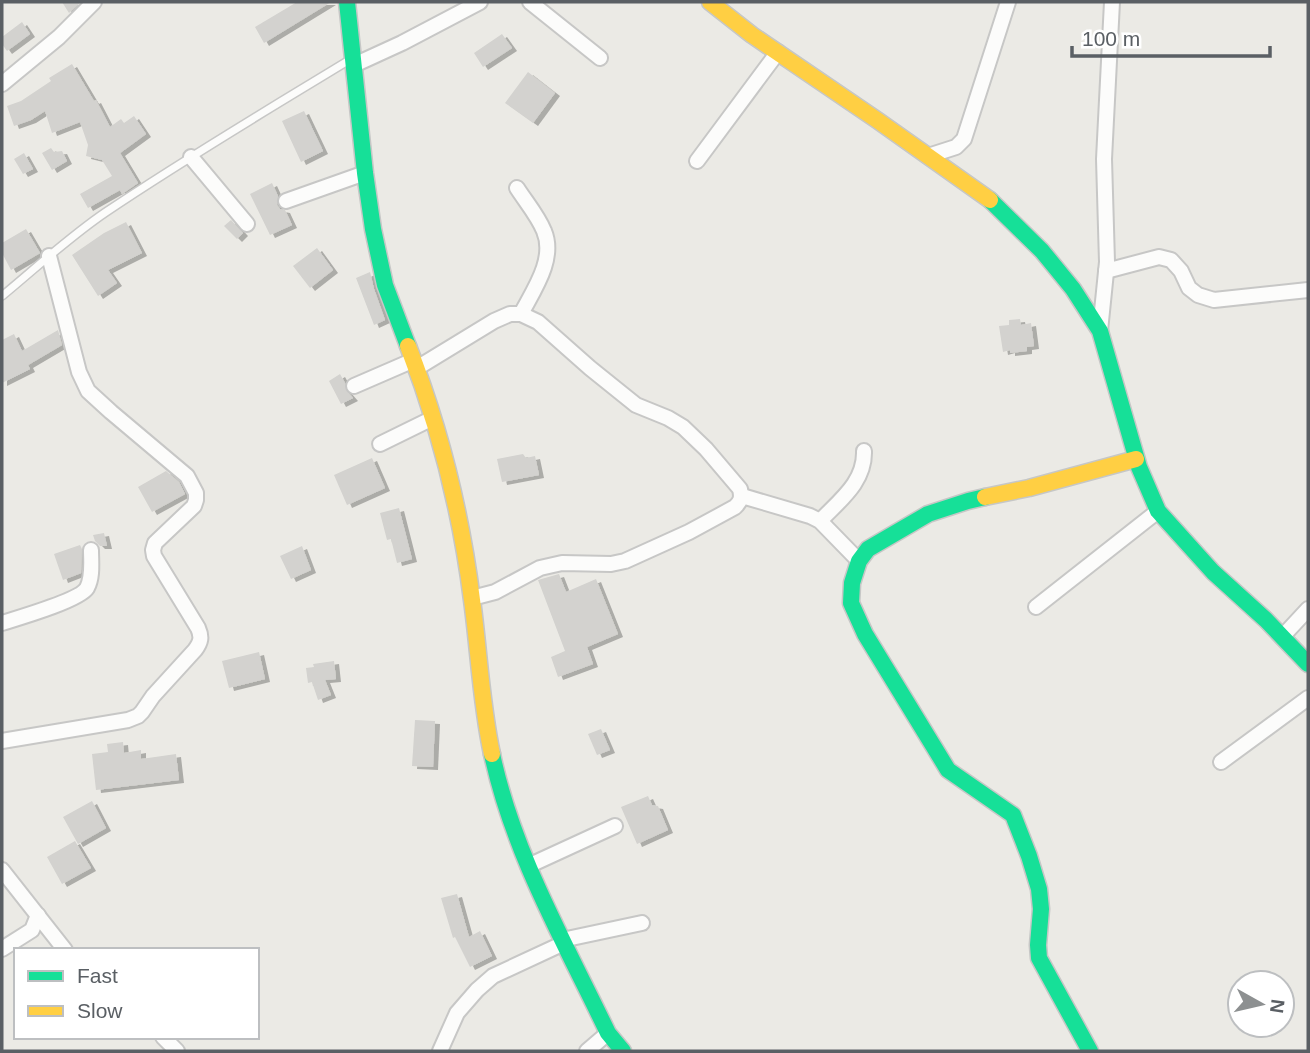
<svg xmlns="http://www.w3.org/2000/svg" width="1310" height="1053" font-family="Helvetica,sans-serif">
	<style>
		.building { fill: #d3d2cf; filter: url(#shadow) }
		.lines { fill: none; stroke-linecap: round; stroke-linejoin: round }
		.lane-casing { stroke: #c7c7c6; stroke-width: 10 }
		.street-casing { stroke: #c7c7c6; stroke-width: 18 }
		.fast-casing { stroke: #c6c7c6; stroke-width: 19 }
		.slow-casing { stroke: #c6c7c6; stroke-width: 19 }
		.lane { stroke: #fcfcfb; stroke-width: 7 }
		.street { stroke: #fcfcfb; stroke-width: 14 }
		.fast { stroke: #16e098; stroke-width: 16 }
		.slow { stroke: #ffcf43; stroke-width: 16 }
	</style>
	<defs>
		<filter id="shadow"><feDropShadow dx="5" dy="3" stdDeviation="0" flood-color="#0004"/></filter>
	</defs>
	<rect width="100%" height="100%" fill="#ebeae5"/>
	<g class="building">
		<polygon points="62,2 81,2 69,13"/>
		<polygon points="297,2 331,2 264,43 255,27"/>
		<polygon points="22,22 30,34 7,51 2,44 2,37"/>
		<polygon points="502,34 512,48 483,67 474,53"/>
		<polygon points="72,64 94,101 96,100 110,127 121,119 124,123 134,116 146,134 120,153 138,183 122,194 120,190 88,208 80,194 112,176 102,160 86,156 88,145 80,122 52,133 45,111 31,120 14,126 7,106 21,101 51,81 49,78"/>
		<polygon points="528,72 555,93 533,123 505,103"/>
		<polygon points="304,111 323,151 301,162 282,121"/>
		<polygon points="51,148 54,152 62,151 67,161 52,170 42,153"/>
		<polygon points="24,153 33,169 23,174 14,159"/>
		<polygon points="272,183 278,196 277,205 280,209 285,210 292,225 270,235 250,194"/>
		<polygon points="231,220 243,233 237,239 224,226"/>
		<polygon points="126,222 142,253 108,270 117,283 98,296 72,255 104,233"/>
		<polygon points="26,229 40,253 11,270 2,253 2,243"/>
		<polygon points="317,248 333,270 310,288 293,266"/>
		<polygon points="370,272 374,289 385,320 374,325 356,278"/>
		<polygon points="1020,319 1021,325 1031,323 1034,346 1027,347 1027,351 1010,353 1010,350 1003,352 999,326 1009,325 1009,320"/>
		<polygon points="58,330 62,345 28,365 30,369 2,383 2,340 14,334 22,351"/>
		<polygon points="340,374 345,383 346,390 353,398 341,404 329,381"/>
		<polygon points="523,454 526,458 535,456 539,475 502,482 497,459"/>
		<polygon points="372,458 385,488 347,505 334,475"/>
		<polygon points="166,471 179,482 185,494 152,512 138,487"/>
		<polygon points="399,508 412,559 397,563 391,539 387,540 380,513"/>
		<polygon points="104,533 107,546 100,546 95,541 93,535"/>
		<polygon points="80,545 82,549 81,573 63,580 54,554"/>
		<polygon points="302,546 311,570 291,579 280,556"/>
		<polygon points="559,574 566,592 596,579 618,634 587,647 593,664 558,677 551,657 565,651 538,580"/>
		<polygon points="259,652 265,679 229,688 222,661"/>
		<polygon points="334,661 336,679 325,680 331,695 318,700 312,682 308,683 306,668 314,667 313,664"/>
		<polygon points="415,720 435,721 433,767 412,766"/>
		<polygon points="601,729 610,750 597,755 588,734"/>
		<polygon points="123,742 124,753 141,750 141,759 176,754 179,780 96,790 92,754 108,752 107,744"/>
		<polygon points="648,796 652,805 658,806 668,830 637,844 621,807"/>
		<polygon points="92,801 106,828 78,844 63,817"/>
		<polygon points="75,841 91,868 62,884 47,857"/>
		<polygon points="457,894 469,937 480,931 492,956 470,967 455,937 453,938 441,898"/>
	</g>
	<g class="lines">
		<defs>
			<path id="lane" d="M2,296C36,268 69,237 106,212C186,158 269,109 351,59"/>
			<g id="street">
				<polyline points="530,2 600,58"/>
				<polyline points="354,65 402,43 480,2"/>
				<polyline points="2,84 59,37 94,2"/>
				<polyline points="928,156 956,147 964,139 1008,2"/>
				<polyline points="191,157 247,224"/>
				<polyline points="697,161 778,52"/>
				<path d="M517,188C526,202 538,216 544,231C556,259 533,291 521,314"/>
				<polyline points="286,201 365,173"/>
				<polyline points="1106,271 1159,257 1171,260 1181,271 1189,288 1198,295 1214,300 1308,290"/>
				<polyline points="1100,331 1107,262 1104,159 1112,2"/>
				<path d="M417,368L494,321L510,314H521L538,322L590,368L636,405L668,418L683,427L706,449L740,489C742,498 741,501 735,507L689,532L625,561L611,564L562,563L540,568L495,592L472,598"/>
				<polyline points="354,386 414,360"/>
				<polyline points="380,444 433,418"/>
				<polyline points="742,496 810,516 820,521 859,561"/>
				<path d="M820,521C840,500 865,482 864,451"/>
				<polyline points="1036,607 1158,511"/>
				<path d="M2,623C18,618 80,600 87,588C93,577 91,562 91,550"/>
				<polyline points="1282,637 1308,609"/>
				<path d="M2,741L128,720L138,716L142,712L153,696L195,650C201,642 202,637 198,628L154,556L153,550L155,543L194,506L196,500V493L187,476L111,412L88,391L79,372L49,256"/>
				<polyline points="1221,762 1308,698"/>
				<polyline points="528,866 615,826"/>
				<polyline points="2,870 65,950"/>
				<polyline points="562,940 642,923"/>
				<polyline points="2,949 32,930 38,915"/>
				<polyline points="163,1037 177,1051"/>
				<polyline points="440,1051 457,1013 477,990 493,976 564,943"/>
				<polyline points="587,1051 608,1033"/>
			</g>
			<g id="fast">
				<polyline points="347,2 365,173 373,229 385,285 408,346"/>
				<polyline points="990,200 1042,251 1073,289 1100,331 1139,467 1158,511 1213,572 1266,620 1308,664"/>
				<polyline points="985,497 968,501 928,514 868,549 859,561 852,583 851,603 865,634 948,770 1013,815 1029,856 1039,889 1041,909 1038,945 1039,958 1090,1051"/>
				<path d="M492,754C513,853 565,943 608,1033L623,1051"/>
			</g>
			<g id="slow">
				<polyline points="710,2 752,35 877,120 990,200"/>
				<path d="M408,346C440,428 461,513 472,600C479,651 481,704 492,754"/>
				<polyline points="985,497 1029,488 1136,459"/>
			</g>
		</defs>
		<use href="#lane" class="lane-casing"/>
		<use href="#street" class="street-casing"/>
		<use href="#fast" class="fast-casing"/>
		<use href="#slow" class="slow-casing"/>
		<use href="#lane" class="lane"/>
		<use href="#street" class="street"/>
		<use href="#fast" class="fast"/>
		<use href="#slow" class="slow"/>
	</g>
	<rect width="1310" height="1053" fill="none" stroke="#5a5f64" stroke-width="7"/>
	<rect x="14" y="948" width="245" height="91" fill="#ffffff" stroke="#bdbfc1" stroke-width="2"/>
	<rect x="28" y="971" width="35" height="10" fill="#16e098" stroke="#bdbfc1" stroke-width="2"/>
	<text x="77" y="983" font-size="21" fill="#5a5f64">Fast</text>
	<rect x="28" y="1006" width="35" height="10" fill="#ffcf43" stroke="#bdbfc1" stroke-width="2"/>
	<text x="77" y="1018" font-size="21" fill="#5a5f64">Slow</text>
	<g transform="translate(1261 1004) rotate(98)"><circle r="33" fill="#ffffff" stroke="#bdbfc1" stroke-width="2"/>
	<path d="M0-5L12 26L0 18L-12 26Z" fill="#8d9091"/>
	<text y="-10" font-size="19" font-weight="bold" text-anchor="middle" fill="#5a5f64">N</text>
	</g>
	<path d="M1072 46v10h198v-10" fill="none" stroke="#5a5f64" stroke-width="3.5"/>
	<text x="1082" y="46" font-size="21" fill="#5a5f64" stroke="#ffffff" stroke-width="5" paint-order="stroke">100 m</text>
</svg>
